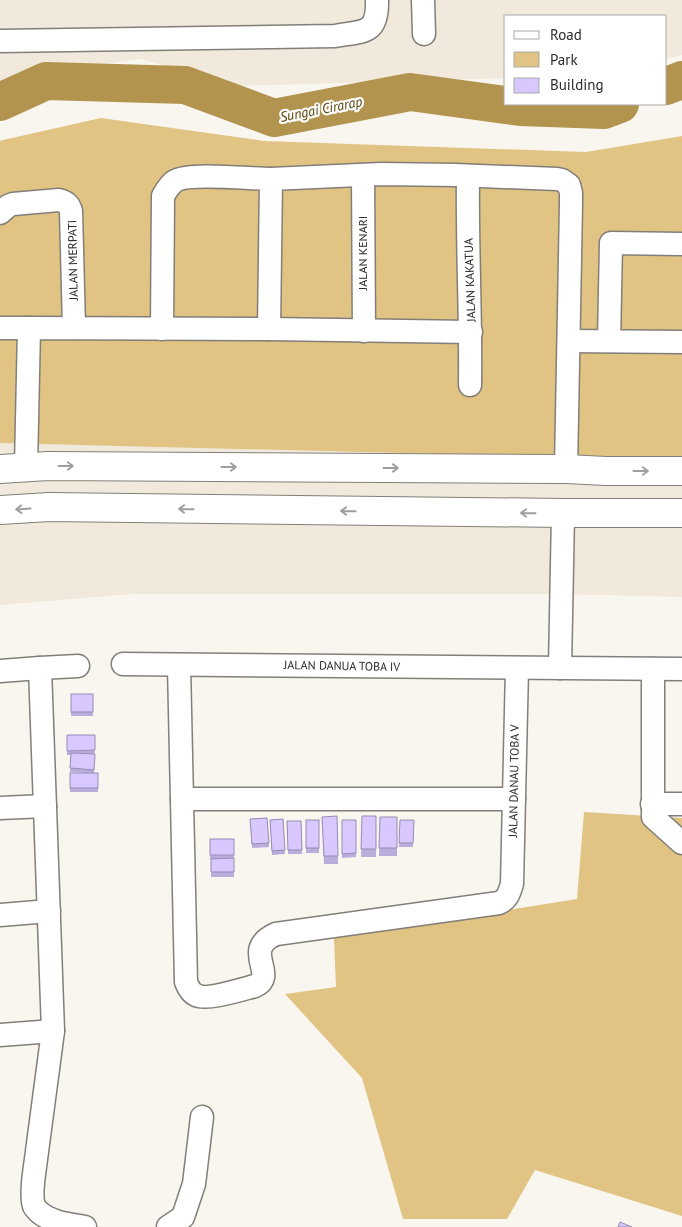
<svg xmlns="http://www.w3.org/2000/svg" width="682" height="1227" font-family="'PT Sans',sans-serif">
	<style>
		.built { fill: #f0e9dc }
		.green { fill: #e1c383 }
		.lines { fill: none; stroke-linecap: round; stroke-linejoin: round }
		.river { stroke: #b3944f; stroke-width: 38 }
		.minor-casing { stroke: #827f79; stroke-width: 25 }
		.major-casing { stroke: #827f79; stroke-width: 30 }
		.minor { stroke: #fff; stroke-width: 22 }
		.major { stroke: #fff; stroke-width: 28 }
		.wall { fill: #baacdb }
		.building { fill: #d8c8ff; stroke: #978cb2 }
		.oneway { stroke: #a09f9e }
		.labels { text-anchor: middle; stroke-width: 4.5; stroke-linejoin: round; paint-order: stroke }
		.street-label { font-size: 12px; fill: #2b2a28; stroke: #fff }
		.water-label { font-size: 14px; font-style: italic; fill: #564006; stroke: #fff }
	</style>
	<rect width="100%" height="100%" fill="#f9f6f0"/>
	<g class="built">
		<polygon points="0,0 682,0 682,55 666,59 666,16 506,16 506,78 240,86 141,59 7,78 0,82"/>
		<polygon points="0,443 682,460 682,597 562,594 132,594 0,605"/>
	</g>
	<g class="green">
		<polygon points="101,118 264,141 586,152 682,136 682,460 0,443 0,141 3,140"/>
		<polygon points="584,812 682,818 682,1216 535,1170 507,1219 403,1219 362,1078 285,994 336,987 334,938 577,899"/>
	</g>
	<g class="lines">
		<g class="river">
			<polyline points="666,86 682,80"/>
			<polyline points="0,102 46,81 185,85 274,118 410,92 520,107 604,110 620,104"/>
		</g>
		<defs>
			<g id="minor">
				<polyline points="423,0 424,34"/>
				<path d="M0,41L335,36C363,31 378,35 377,0"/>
				<polyline points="363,175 364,331"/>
				<path d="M468,176C467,246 471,315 470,385"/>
				<polyline points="271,179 381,174 455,175 557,179 562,180 569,185 571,193 571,204 566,469"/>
				<path d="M0,213L8,206L13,204L59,200C66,202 69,204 71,211L74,328"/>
				<polyline points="0,328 29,328"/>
				<path d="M162,329L163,196C166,191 169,185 175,181C189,172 251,179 271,179L269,329"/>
				<polyline points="569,341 682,342"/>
				<polyline points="609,341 611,243 682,244"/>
				<polyline points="26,467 29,328 269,329 471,332"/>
				<polyline points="123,664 682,669"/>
				<path d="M179,665L186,982C188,987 191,993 196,995C206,1001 243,989 255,986C279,975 240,950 276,934L499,903C508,899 509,893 512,884L517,668"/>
				<path d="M40,668L53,1031L34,1174C33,1182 31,1198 34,1206C35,1208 38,1211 39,1212C52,1223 69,1224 85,1227"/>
				<polyline points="560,668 563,513"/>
				<polyline points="653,669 653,817 682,843"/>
				<polyline points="0,671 40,668 78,666"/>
				<polyline points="182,799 514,799"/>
				<polyline points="652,804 682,804"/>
				<polyline points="0,808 45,806"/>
				<polyline points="0,915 49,911"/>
				<polyline points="0,1035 53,1031"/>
				<polyline points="168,1227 183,1217 194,1184 202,1117"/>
			</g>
			<g id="major">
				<polyline points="0,469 48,466 566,469 606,471 682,471"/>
				<polyline points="0,510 49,507 563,513 682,513"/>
			</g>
		</defs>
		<use href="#minor" class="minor-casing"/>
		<use href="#major" class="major-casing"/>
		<use href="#minor" class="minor"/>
		<use href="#major" class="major"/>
	</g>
	<g class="wall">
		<rect x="71" y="694" width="22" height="22"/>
		<polygon points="67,735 95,735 94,773 98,773 98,792 70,792 70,773 89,773 70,772 71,755 67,755"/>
		<polygon points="362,816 376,816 376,857 361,857"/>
		<polygon points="322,817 338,856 338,864 324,864"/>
		<polygon points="380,817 397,817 397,856 379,856"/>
		<polygon points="267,818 269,847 252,848 250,819"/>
		<polygon points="283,819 285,854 272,855 270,820"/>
		<rect x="306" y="820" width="13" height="33"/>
		<polygon points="342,820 356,820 356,857 342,858"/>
		<polygon points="400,820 414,820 413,847 399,847"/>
		<polygon points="287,821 301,821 302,854 288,854"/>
		<polygon points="210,839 234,839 234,877 211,877 211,859 210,859"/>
	</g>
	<g class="building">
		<rect x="71" y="694" width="22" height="18"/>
		<polygon points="67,735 95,735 95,750 67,751"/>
		<polygon points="71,753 95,754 94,770 70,768"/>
		<rect x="70" y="773" width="28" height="15"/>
		<polygon points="337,816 338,856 324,856 322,817"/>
		<polygon points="362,816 376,816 376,849 361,849"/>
		<polygon points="380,817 397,817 397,848 379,848"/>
		<polygon points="267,818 269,843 252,844 250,819"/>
		<polygon points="283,819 285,850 272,851 270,820"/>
		<rect x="306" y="820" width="13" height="28"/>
		<polygon points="342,820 356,820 356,853 342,854"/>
		<polygon points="400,820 414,820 413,843 399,843"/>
		<polygon points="287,821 301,821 302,850 288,850"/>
		<rect x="210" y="839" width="24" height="16"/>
		<polygon points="234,858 234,872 211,872 211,859"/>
		<polygon points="620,1222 632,1227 618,1227"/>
	</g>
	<defs><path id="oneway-shaft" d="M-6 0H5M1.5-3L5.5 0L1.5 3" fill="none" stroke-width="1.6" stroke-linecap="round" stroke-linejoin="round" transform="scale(1.25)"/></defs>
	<g class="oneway">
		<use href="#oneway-shaft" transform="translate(66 466)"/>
		<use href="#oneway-shaft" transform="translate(229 467)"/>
		<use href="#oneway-shaft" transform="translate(391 468)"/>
		<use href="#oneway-shaft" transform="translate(641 471)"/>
		<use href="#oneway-shaft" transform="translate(23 509) rotate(176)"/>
		<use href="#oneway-shaft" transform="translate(186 509) rotate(-179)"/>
		<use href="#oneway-shaft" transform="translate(348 511) rotate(-179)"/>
		<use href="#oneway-shaft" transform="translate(528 513) rotate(-179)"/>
	</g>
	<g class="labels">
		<g class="street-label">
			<text transform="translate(363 253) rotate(-90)" y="4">JALAN KENARI</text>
			<text transform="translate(73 260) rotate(-91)" y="4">JALAN MERPATI</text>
			<text transform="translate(470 280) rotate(-92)" y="4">JALAN KAKATUA</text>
			<text transform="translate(342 666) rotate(1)" y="4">JALAN DANUA TOBA IV</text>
			<text transform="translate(514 781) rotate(-89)" y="4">JALAN DANAU TOBA V</text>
		</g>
		<g class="water-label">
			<text transform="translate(321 109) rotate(-11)" y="5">Sungai Cirarap</text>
		</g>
	</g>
	<rect x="504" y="15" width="162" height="90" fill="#ffffff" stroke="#aaaaa9"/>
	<rect x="514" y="31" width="25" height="8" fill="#ffffff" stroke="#aaaaa9"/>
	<text x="550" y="40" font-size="15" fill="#2b2a28">Road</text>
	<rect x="514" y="52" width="25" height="15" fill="#e1c383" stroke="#aaaaa9"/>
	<text x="550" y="65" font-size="15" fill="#2b2a28">Park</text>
	<rect x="514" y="78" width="25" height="15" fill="#d8c8ff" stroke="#aaaaa9"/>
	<text x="550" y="90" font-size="15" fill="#2b2a28">Building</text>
</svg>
